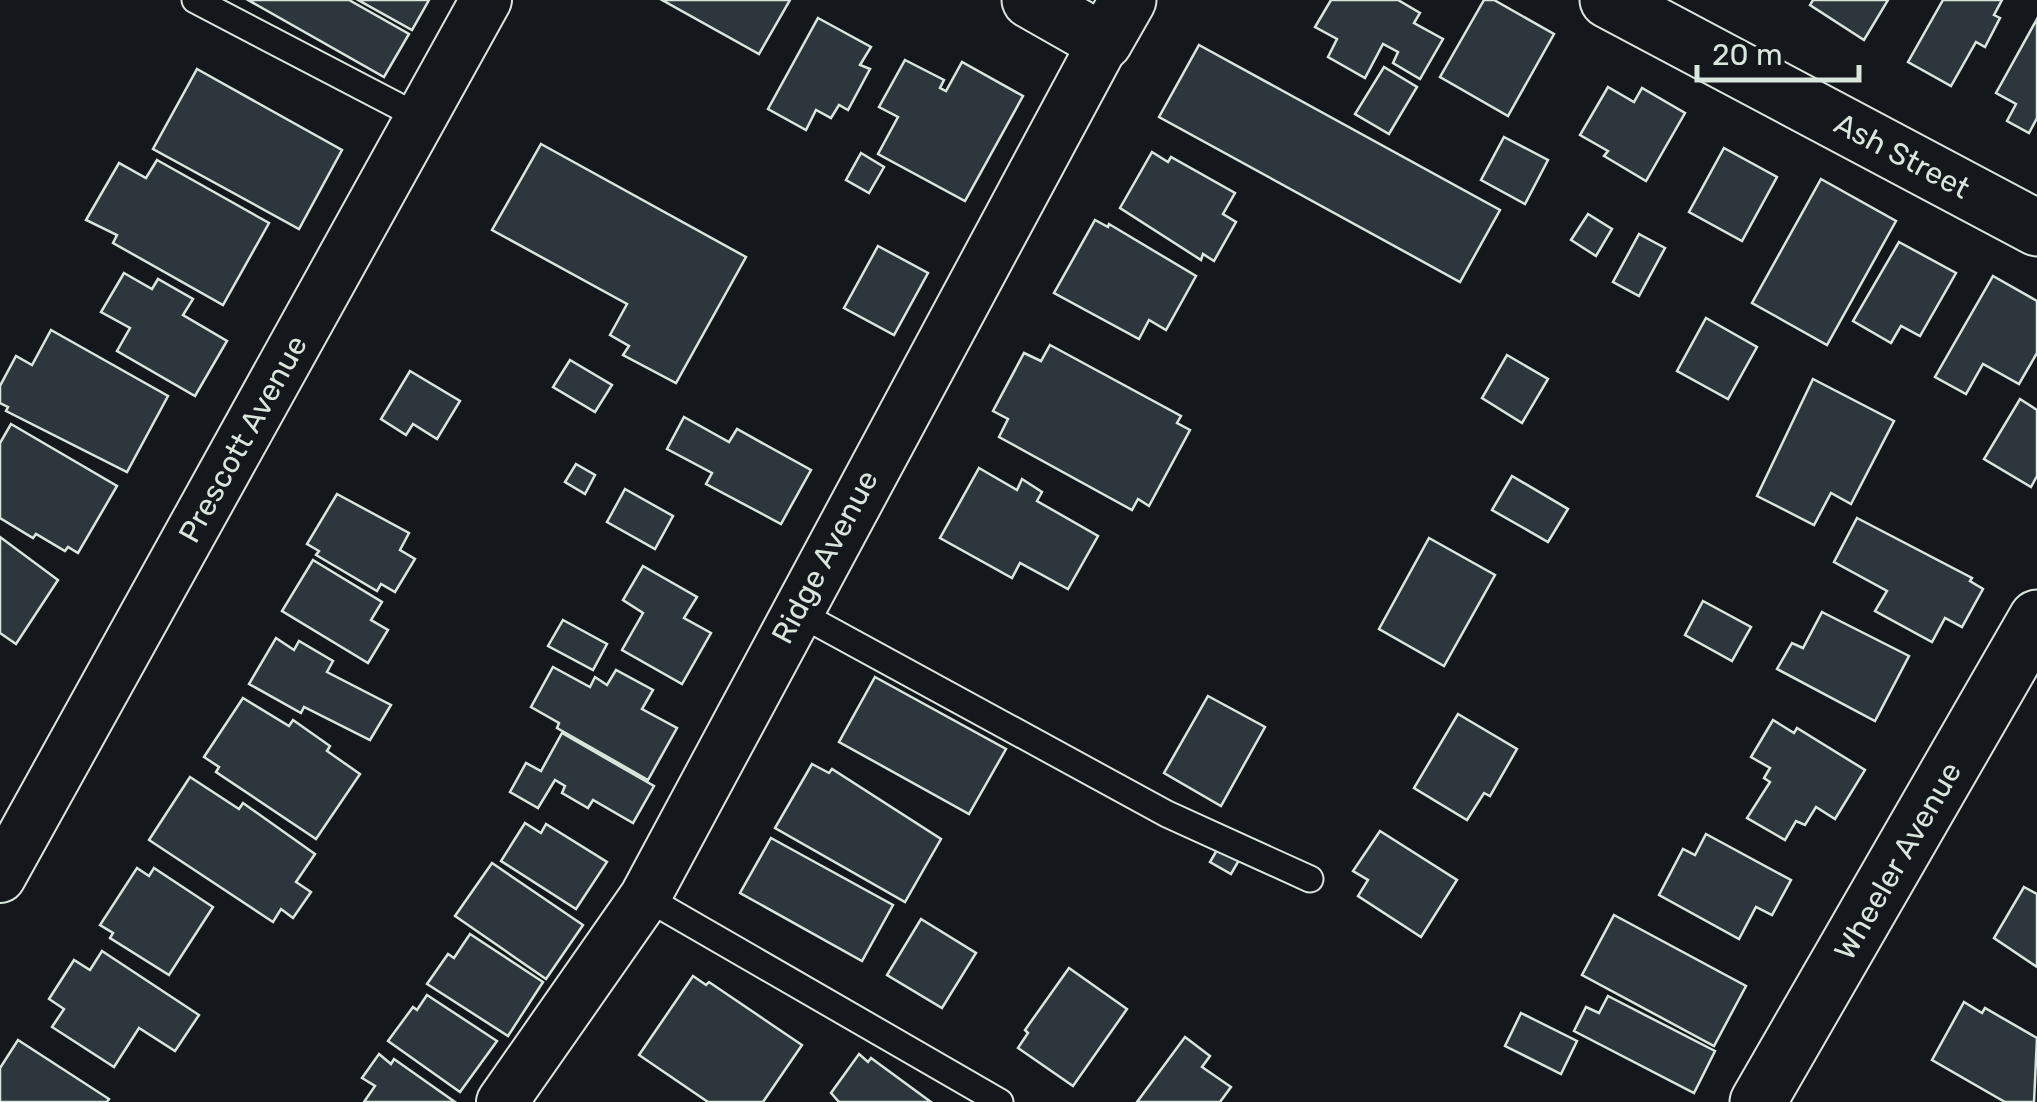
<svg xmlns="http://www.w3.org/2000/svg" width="2037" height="1102" font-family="Rubik,sans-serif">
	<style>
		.building { fill: #2c363c; stroke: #d8e6dc; stroke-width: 2.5 }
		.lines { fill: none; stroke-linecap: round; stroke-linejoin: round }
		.lane-casing { stroke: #d8e6dc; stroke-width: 29 }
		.street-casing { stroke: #d8e6dc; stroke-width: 54 }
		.secondary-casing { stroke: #d8e6dc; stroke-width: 59 }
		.primary-casing { stroke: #d8e6dc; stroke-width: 59 }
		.lane { stroke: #14181c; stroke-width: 25 }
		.street { stroke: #14181c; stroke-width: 50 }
		.secondary { stroke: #14181c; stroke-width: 55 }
		.primary { stroke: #14181c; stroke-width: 55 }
		.labels { text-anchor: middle; stroke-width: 8; stroke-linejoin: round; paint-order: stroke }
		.street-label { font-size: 30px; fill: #d8e6dc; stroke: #14181c }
	</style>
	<rect width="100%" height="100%" fill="#14181c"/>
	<g class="building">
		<polygon points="248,0 349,0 409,34 384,77"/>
		<polygon points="358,0 429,0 412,30"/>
		<polygon points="662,0 790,0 759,54"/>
		<polygon points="1331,0 1398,0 1420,13 1414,23 1443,39 1420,79 1393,63 1398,52 1383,44 1365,78 1328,57 1337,39 1315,27"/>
		<polygon points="1484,0 1494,0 1554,34 1508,116 1440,77"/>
		<polygon points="1813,0 1888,0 1864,40 1810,5"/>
		<polygon points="1943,0 2002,0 1994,15 2000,18 1985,47 1976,42 1951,86 1908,62"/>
		<polygon points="818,18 871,47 860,65 870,69 848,110 839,105 831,118 816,110 806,130 768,109"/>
		<polygon points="2037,19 2037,118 2029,133 2007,121 2016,104 1996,93"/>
		<polygon points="1199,45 1500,210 1460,282 1159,117"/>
		<polygon points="905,60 944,80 940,88 946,91 962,62 1023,96 965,201 878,154 898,117 879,107"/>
		<polygon points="1384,67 1417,87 1389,134 1355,114"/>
		<polygon points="197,69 342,150 299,229 153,149"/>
		<polygon points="1608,87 1634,102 1642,88 1685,113 1646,181 1604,156 1608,151 1580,135"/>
		<polygon points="1504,137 1548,160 1525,204 1481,180"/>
		<polygon points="541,144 746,257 676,383 623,355 629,346 610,335 627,304 492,230"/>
		<polygon points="1724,148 1777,177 1742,241 1689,212"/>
		<polygon points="1152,152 1168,162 1171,157 1235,193 1223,214 1236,222 1214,261 1203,254 1201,260 1120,208"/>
		<polygon points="861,153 884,167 869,193 846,180"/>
		<polygon points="157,160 269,223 223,305 113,243 117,235 86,220 119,163 146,178"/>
		<polygon points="1821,179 1896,221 1827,345 1752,303"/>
		<polygon points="1588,214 1612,229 1596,256 1571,240"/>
		<polygon points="1095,220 1108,227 1109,224 1196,276 1166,330 1149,320 1139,339 1054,293"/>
		<polygon points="1639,234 1665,248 1639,296 1613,282"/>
		<polygon points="1899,242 1956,273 1920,336 1901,326 1891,343 1853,321"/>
		<polygon points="878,246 928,273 894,335 844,308"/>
		<polygon points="124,273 152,289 158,279 193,299 183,315 227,341 195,396 117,351 130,328 101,312"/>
		<polygon points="1993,276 2037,301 2037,353 2019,384 1983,364 1966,394 1935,377"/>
		<polygon points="1706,318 1757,347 1728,399 1677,371"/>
		<polygon points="51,330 168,396 127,472 6,411 8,407 0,403 0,386 16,356 32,365"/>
		<polygon points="1050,345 1181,416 1177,423 1190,430 1149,506 1138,499 1132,510 999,437 1008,419 993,411 1024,353 1041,361"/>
		<polygon points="1507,355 1548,379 1522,423 1482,398"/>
		<polygon points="570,360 612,385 595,412 553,387"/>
		<polygon points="410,371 460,401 437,439 413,424 406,435 381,419"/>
		<polygon points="1813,379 1894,421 1851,504 1831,493 1814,525 1757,496"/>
		<polygon points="2020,399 2037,410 2037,476 2031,487 1984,459"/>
		<polygon points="684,417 729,442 737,429 811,470 781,524 706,484 712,473 667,449"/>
		<polygon points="11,424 117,486 78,553 68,547 65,551 36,534 33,538 0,518 0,443"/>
		<polygon points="576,464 595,475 585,494 565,482"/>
		<polygon points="979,468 1017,490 1022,479 1042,492 1037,501 1098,536 1068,589 1020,563 1012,578 940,538"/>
		<polygon points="1512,476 1568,509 1548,542 1492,510"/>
		<polygon points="625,489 673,516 655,549 607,522"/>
		<polygon points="337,494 409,533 400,550 415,559 395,592 381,584 377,591 316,555 319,551 307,544"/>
		<polygon points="1857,518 1972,578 1970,581 1983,589 1962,627 1945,618 1932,642 1875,611 1887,591 1834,562"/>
		<polygon points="0,537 58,580 16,644 0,633"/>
		<polygon points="1429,538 1495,575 1444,666 1379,629"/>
		<polygon points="313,560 382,602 371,620 388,630 368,663 282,611"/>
		<polygon points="643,566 697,597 684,618 711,633 682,684 622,650 643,613 623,600"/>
		<polygon points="1703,601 1751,627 1732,661 1685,635"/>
		<polygon points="1822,612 1909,656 1875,721 1777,669 1792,643 1803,648"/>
		<polygon points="563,620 607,644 593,670 548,646"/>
		<polygon points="276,638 294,650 299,641 333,661 327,672 391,705 370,740 304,707 301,713 249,684"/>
		<polygon points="553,667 590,687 595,677 607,685 616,670 653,690 642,709 677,728 648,780 557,728 559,723 531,707"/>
		<polygon points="875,677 1006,749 969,814 839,742"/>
		<polygon points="1208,696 1265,727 1221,806 1164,773"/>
		<polygon points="243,698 289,726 293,720 330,746 327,751 360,774 316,839 216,772 219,767 204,757"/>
		<polygon points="1458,714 1517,749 1490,796 1484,793 1467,820 1414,788"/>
		<polygon points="1773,720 1794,733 1797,728 1865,770 1835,819 1816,807 1805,825 1796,821 1785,840 1747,818 1770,782 1764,778 1770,768 1751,757"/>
		<polygon points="562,733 654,786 633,823 593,800 588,808 562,793 565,786 555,780 538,808 510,792 526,763 541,771"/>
		<polygon points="812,764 829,773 832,769 941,839 905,902 775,828"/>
		<polygon points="190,777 239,809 243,803 315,854 296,882 311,892 293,918 281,909 273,922 149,840"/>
		<polygon points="525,823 541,833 546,824 607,862 576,909 501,861"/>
		<polygon points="1380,831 1457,880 1421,937 1358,896 1368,880 1353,871"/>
		<polygon points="1706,834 1791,880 1772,915 1756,907 1739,939 1659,895 1683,849 1695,855"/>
		<polygon points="771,838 893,905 862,961 740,893"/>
		<polygon points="1221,843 1242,855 1231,874 1210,862"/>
		<polygon points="492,863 583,925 546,979 455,916"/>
		<polygon points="137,868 149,876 154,868 213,907 169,975 110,938 113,933 100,925"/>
		<polygon points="2024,887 2037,894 2037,967 1994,938"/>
		<polygon points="1614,915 1746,986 1714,1046 1582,975"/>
		<polygon points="921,919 976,953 942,1008 887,975"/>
		<polygon points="470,934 543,982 508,1036 427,984 448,954 454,958"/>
		<polygon points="102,951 199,1015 175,1051 139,1028 114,1067 52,1027 64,1009 49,999 74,960 90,970"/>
		<polygon points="1069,968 1127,1009 1073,1086 1018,1048 1028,1033 1025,1030"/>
		<polygon points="693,976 706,985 709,982 802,1045 763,1102 708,1102 639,1055"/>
		<polygon points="427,995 497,1041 460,1092 388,1041 413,1007 417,1010"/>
		<polygon points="1608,996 1715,1051 1694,1093 1574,1031 1586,1007 1599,1013"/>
		<polygon points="1964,1002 1982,1013 1985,1008 2037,1038 2034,1102 2005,1102 1932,1060"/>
		<polygon points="1521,1013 1577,1041 1561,1074 1505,1046"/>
		<polygon points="1185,1037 1210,1056 1202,1067 1231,1087 1220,1102 1137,1102"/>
		<polygon points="18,1040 109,1099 107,1102 0,1102 0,1068"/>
		<polygon points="379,1054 391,1064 394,1059 455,1102 364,1102 375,1086 362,1078"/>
		<polygon points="859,1054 868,1062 871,1058 931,1102 839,1102 831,1093"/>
	</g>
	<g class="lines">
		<defs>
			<g id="lane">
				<polyline points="195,0 421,118"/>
				<polyline points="795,611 1167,814 1310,879"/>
				<polyline points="645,897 1000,1102"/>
			</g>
			<g id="street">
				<polyline points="0,877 486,0"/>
				<polyline points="502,1102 645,897 1104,42"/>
			</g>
			<g id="secondary">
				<polyline points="1030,0 1104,42 1128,0"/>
				<polyline points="1608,0 2037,228"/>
			</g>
			<polyline id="primary" points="1758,1102 2037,618"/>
		</defs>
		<use href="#lane" class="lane-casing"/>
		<use href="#street" class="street-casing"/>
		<use href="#secondary" class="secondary-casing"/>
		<use href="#primary" class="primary-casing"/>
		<use href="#lane" class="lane"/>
		<use href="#street" class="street"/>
		<use href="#secondary" class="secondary"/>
		<use href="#primary" class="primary"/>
	</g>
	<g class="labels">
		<g class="street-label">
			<text transform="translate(1902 156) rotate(28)" y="10">Ash Street</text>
			<text transform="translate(243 439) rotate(-61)" y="10">Prescott Avenue</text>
			<text transform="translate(825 557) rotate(-62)" y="10">Ridge Avenue</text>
			<text transform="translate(1898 861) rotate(-60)" y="10">Wheeler Avenue</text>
		</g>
	</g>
	<path d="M1697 65v15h162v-15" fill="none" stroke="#d8e6dc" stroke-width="5"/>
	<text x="1712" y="65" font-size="30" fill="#d8e6dc" stroke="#14181c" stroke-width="8" paint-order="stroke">20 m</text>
</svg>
